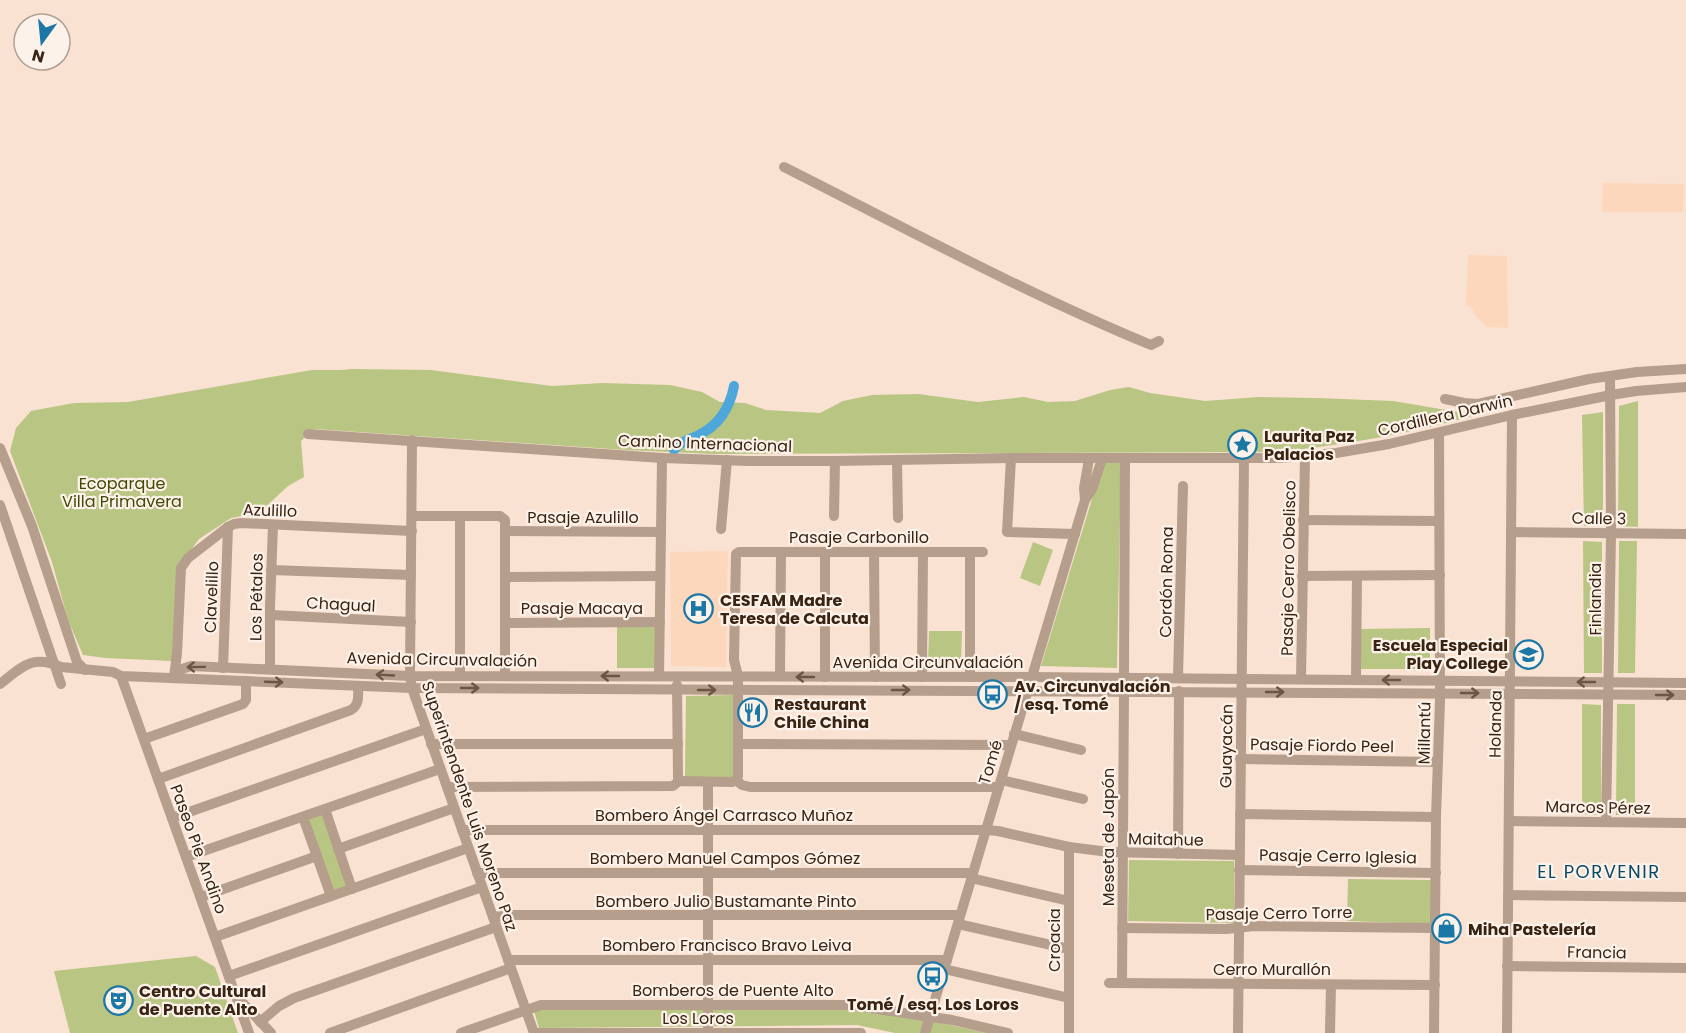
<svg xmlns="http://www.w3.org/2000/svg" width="1686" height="1033" font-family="Poppins,sans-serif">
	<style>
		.built { fill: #fdd7bc }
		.green { fill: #b9c583 }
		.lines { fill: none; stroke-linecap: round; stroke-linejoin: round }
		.canal { stroke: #4da7da; stroke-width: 10 }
		.minor { stroke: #b69e8d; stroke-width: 10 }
		.oneway { stroke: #6b5544 }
		.labels { text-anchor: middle; stroke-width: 4.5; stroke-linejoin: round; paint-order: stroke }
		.street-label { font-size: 16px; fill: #392414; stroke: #fdf2e9 }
		.poi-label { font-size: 16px; font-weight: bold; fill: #392414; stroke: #fdf2e9; text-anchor: start }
		.park-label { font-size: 16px; fill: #424a05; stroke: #fdf2e9 }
		.neighbourhood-label { font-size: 18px; letter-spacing: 1.5px; fill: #054867; stroke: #fdf2e9 }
	</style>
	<rect width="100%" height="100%" fill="#f9e2d2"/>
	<g class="built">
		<polygon points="1603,183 1684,184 1683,212 1602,212"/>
		<polygon points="1468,255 1507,256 1508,328 1487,327 1476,317 1472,308 1466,305"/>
		<polygon points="728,551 726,667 671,666 670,552"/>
	</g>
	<g class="green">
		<path d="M352,369L431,370L552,386L602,383L670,385L702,392L720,402L745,403L766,410L820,413L843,401L872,395L918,394L978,402L1024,397L1048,402L1075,401L1110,390L1129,387L1150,393L1205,401L1259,397L1317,398L1393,401L1476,415C1411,433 1345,445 1277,452L715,454L626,450L314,429L301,441L304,477L288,486L259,513L231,518L199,539L177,569L172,661L106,658L83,655L68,620L52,562L10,451L16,428L31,411L74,403L128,402L312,370H341Z"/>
		<polygon points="1638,401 1638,527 1618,526 1619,406"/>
		<polygon points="1603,412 1603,526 1584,526 1582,415"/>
		<polygon points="1121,461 1117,668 1041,666 1103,463"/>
		<polygon points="1583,541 1602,542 1602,673 1584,673"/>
		<polygon points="1619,541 1637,541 1635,673 1618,673"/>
		<polygon points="1033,542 1053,550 1040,586 1020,578"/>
		<polygon points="617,626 656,626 655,668 617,668"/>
		<polygon points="1430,628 1430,669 1360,669 1360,629"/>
		<polygon points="929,631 962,631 961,664 928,665"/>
		<polygon points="734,695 733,777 685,777 686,696"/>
		<polygon points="1582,704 1601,705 1601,815 1582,814"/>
		<polygon points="1617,704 1635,704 1635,815 1616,815"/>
		<polygon points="323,813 348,887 333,893 306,818"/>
		<polygon points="1129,860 1234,861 1234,923 1128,921"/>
		<polygon points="1348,879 1431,880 1431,924 1347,921"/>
		<polygon points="196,956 215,967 238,1033 70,1033 54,971"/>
		<polygon points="544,1007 862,1010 919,1018 986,1033 895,1033 857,1025 539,1028 534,1011"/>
	</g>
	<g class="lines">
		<path class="canal" d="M674,450C681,441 689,440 699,435C719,425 730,407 734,386"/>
		<g class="minor">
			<path d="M784,167C905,228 1025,293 1151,345L1159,341"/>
			<polyline points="1445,399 1464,403 1478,404 1589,379 1637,372 1686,369"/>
			<polyline points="308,434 662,458 748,461 835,461 1011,458 1280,458 1336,453 1389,444 1512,415 1611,395 1636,391 1686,387"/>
			<polyline points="412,440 410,676 412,688 534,1033"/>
			<polyline points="0,448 32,526 77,662 85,670"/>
			<polyline points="1011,458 1007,532 1075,534"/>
			<polyline points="897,460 898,518"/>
			<polyline points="1085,500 1084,488 1089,459"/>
			<polyline points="0,505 61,684"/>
			<polyline points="412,516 500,516 505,520 505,676"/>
			<polyline points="834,516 835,461"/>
			<polyline points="1303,520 1439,521"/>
			<polyline points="721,529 727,460"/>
			<polyline points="505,531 661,532"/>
			<polyline points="1511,532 1686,534"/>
			<polyline points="825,552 825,677"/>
			<polyline points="874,552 875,677"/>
			<polyline points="970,552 970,677"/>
			<polyline points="271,570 411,575"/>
			<polyline points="1302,576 1440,575"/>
			<polyline points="505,577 660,576"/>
			<polyline points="271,615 411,622"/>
			<polyline points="505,623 660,622"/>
			<polyline points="223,668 228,527"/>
			<polyline points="270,669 270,607 273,525"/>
			<polyline points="121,676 249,1033"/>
			<polyline points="460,676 460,516"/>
			<polyline points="659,676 662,458"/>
			<polyline points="780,676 781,552"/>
			<polyline points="174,677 177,653 181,568 188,558 228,527 234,524 241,523 412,531"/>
			<polyline points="922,677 923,552"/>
			<polyline points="174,678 182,669 191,666 410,676 1031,677 1686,683"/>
			<polyline points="1124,678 1125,459"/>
			<polyline points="1178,678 1183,486"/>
			<polyline points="1301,679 1305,457"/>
			<polyline points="1356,680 1357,576"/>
			<path d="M0,684C22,667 32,654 61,667L113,672L121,676L412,688L1686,695"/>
			<polyline points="677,685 678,777 679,781"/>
			<polyline points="1014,734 1081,750"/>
			<polyline points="144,739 243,704 246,700 246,681"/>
			<polyline points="431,744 678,744"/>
			<polyline points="738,744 1011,745"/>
			<polyline points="1240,759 1438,762"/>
			<path d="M158,779L351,710C360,705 358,695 358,686"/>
			<polyline points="736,780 738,776 738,676 734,660 736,554 739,552 983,552"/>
			<polyline points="1001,780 1083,799"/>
			<polyline points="447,787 673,786 679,781 732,782 736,780 742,785 750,787 999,787"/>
			<polyline points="325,809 352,889"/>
			<polyline points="1240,814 1436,817"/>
			<polyline points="303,817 331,896"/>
			<polyline points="172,818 426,729"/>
			<polyline points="1509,821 1686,823"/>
			<polyline points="1606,822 1611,534 1610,376"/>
			<polyline points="462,830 986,830 998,831 1069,847 1109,852 1239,855"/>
			<polyline points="338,849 454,808"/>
			<polyline points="1178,854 1179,691"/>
			<polyline points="186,857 440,769"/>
			<polyline points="1239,870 1436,873"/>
			<polyline points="477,873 973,873"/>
			<polyline points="971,878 1069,901"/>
			<polyline points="1508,895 1686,897"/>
			<polyline points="201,897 317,856"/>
			<polyline points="493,917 511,915 960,915"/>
			<polyline points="958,924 1069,949"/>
			<polyline points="1122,928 1226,929 1254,926 1435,928"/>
			<polyline points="215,937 468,848"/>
			<polyline points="508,960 947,960"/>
			<polyline points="1507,966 1686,968"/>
			<polyline points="944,969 1069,998"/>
			<polyline points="229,976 482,887"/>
			<polyline points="1109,983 1435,985"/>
			<polyline points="1122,983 1124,691"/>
			<polyline points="240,1000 271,1033"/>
			<polyline points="260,1022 279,1006 294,998 496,927"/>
			<polyline points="330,1033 511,968"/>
			<polyline points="461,1033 541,1005 850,1005 952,1020 1008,1033"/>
			<polyline points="534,1033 861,1033"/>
			<polyline points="708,1033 708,782"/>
			<polyline points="925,1033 1085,500 1092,489 1102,459"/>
			<polyline points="1069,1033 1069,847"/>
			<polyline points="1238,1033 1244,459"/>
			<polyline points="1330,1033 1331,985"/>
			<polyline points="1434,1033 1436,817 1440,701 1439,433"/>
			<polyline points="1507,1033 1512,415"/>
		</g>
	</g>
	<defs><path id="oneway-shaft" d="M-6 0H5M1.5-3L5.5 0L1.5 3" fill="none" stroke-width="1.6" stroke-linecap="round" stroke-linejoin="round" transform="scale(1.5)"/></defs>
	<g class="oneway">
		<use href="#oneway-shaft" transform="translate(196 667) rotate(179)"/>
		<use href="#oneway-shaft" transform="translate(385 675) rotate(-177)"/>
		<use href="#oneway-shaft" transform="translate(610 676) rotate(-180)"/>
		<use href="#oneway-shaft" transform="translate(805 677) rotate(-180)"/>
		<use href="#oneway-shaft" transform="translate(1391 680) rotate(-180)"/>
		<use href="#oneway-shaft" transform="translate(274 682) rotate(2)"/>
		<use href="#oneway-shaft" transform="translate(1586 682) rotate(-180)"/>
		<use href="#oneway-shaft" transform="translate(470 688)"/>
		<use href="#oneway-shaft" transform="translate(707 690)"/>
		<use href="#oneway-shaft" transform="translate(901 690)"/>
		<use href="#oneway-shaft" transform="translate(1275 692)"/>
		<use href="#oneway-shaft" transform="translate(1470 693)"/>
		<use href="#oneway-shaft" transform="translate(1665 695)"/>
	</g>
	<defs>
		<symbol id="sight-ring" viewBox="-11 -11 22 22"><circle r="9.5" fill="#fdf2e9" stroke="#1b77a5" stroke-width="1.5"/><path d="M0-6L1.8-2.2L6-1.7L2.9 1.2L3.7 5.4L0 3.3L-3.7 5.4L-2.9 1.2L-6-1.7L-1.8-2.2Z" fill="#1b77a5"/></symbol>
		<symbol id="hospital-ring" viewBox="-11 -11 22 22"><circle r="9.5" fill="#fdf2e9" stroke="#1b77a5" stroke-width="1.5"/><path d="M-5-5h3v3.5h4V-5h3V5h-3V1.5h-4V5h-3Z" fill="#1b77a5"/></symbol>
		<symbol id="school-ring" viewBox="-11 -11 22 22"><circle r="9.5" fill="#fdf2e9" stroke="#1b77a5" stroke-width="1.5"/><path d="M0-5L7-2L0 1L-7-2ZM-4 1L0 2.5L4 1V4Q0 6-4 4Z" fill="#1b77a5"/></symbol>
		<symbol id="bus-ring" viewBox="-11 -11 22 22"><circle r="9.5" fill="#fdf2e9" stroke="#1b77a5" stroke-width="1.5"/><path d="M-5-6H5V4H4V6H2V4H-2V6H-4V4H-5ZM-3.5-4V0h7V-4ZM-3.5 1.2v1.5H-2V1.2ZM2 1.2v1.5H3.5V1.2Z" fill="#1b77a5"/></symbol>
		<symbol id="restaurant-ring" viewBox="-11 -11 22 22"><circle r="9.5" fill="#fdf2e9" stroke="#1b77a5" stroke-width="1.5"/><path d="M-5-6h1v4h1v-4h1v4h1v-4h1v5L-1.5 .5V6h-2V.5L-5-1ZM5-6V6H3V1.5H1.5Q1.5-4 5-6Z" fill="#1b77a5"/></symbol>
		<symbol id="shop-ring" viewBox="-11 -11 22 22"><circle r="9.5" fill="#fdf2e9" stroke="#1b77a5" stroke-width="1.5"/><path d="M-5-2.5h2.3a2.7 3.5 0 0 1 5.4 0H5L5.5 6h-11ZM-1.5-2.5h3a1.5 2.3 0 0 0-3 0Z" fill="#1b77a5"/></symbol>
		<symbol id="theatre-ring" viewBox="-11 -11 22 22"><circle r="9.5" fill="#fdf2e9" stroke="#1b77a5" stroke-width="1.5"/><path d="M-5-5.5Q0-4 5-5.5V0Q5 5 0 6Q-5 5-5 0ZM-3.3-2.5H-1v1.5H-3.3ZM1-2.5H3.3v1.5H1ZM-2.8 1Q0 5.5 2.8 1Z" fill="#1b77a5"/></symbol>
	</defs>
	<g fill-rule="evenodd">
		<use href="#sight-ring" x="1226" y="428" width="33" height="33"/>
		<use href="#hospital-ring" x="682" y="592" width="33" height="33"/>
		<use href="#school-ring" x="1512" y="638" width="33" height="33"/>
		<use href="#bus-ring" x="976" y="678" width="33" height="33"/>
		<use href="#restaurant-ring" x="736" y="696" width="33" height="33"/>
		<use href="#shop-ring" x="1430" y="912" width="33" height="33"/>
		<use href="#bus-ring" x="916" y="960" width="33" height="33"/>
		<use href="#theatre-ring" x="102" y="984" width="33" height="33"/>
	</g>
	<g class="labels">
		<g class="street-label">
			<text transform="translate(1445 415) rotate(-13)" y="6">Cordillera Darwin</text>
			<text transform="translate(705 443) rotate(2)" y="6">Camino Internacional</text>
			<text transform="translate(270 510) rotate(2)" y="6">Azulillo</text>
			<text x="583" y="523">Pasaje Azulillo</text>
			<text transform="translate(1599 518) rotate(1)" y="6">Calle 3</text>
			<text x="859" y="543">Pasaje Carbonillo</text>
			<text transform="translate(1288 568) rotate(-89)" y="6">Pasaje Cerro Obelisco</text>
			<text transform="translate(1166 582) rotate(-89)" y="6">Cordón Roma</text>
			<text transform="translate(211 597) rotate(-88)" y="6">Clavelillo</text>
			<text transform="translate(256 597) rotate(-89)" y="6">Los Pétalos</text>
			<text transform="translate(1595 599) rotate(-90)" y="6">Finlandia</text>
			<text transform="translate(341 604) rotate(3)" y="6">Chagual</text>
			<text x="582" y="614">Pasaje Macaya</text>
			<text transform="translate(442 659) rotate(1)" y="6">Avenida Circunvalación</text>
			<text x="928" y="668">Avenida Circunvalación</text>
			<text transform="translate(1495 724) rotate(-89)" y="6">Holanda</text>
			<text transform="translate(1424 733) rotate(-89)" y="6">Millantú</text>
			<text transform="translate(1322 745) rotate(1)" y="6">Pasaje Fiordo Peel</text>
			<text transform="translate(1226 746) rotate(-89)" y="6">Guayacán</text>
			<text transform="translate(990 762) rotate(-73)" y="6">Tomé</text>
			<text transform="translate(470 806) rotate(71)" y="6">Superintendente Luis Moreno Paz</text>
			<text transform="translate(1598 807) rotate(1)" y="6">Marcos Pérez</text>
			<text x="724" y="821">Bombero Ángel Carrasco Muñoz</text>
			<text transform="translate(1108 837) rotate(-90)" y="6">Meseta de Japón</text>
			<text transform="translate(1166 839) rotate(1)" y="6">Maitahue</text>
			<text transform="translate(199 849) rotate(70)" y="6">Paseo Pie Andino</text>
			<text transform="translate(1338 856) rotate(1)" y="6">Pasaje Cerro Iglesia</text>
			<text x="725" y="864">Bombero Manuel Campos Gómez</text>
			<text x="726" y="907">Bombero Julio Bustamante Pinto</text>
			<text transform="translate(1279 913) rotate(-1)" y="6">Pasaje Cerro Torre</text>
			<text transform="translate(1054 940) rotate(-90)" y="6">Croacia</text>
			<text x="727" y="951">Bombero Francisco Bravo Leiva</text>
			<text transform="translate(1597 952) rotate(1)" y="6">Francia</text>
			<text x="1272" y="975">Cerro Murallón</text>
			<text x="733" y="996">Bomberos de Puente Alto</text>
			<text x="698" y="1024">Los Loros</text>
		</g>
		<g class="poi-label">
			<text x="1264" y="442">Laurita Paz<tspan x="1264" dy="18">Palacios</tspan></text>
			<text x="720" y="606">CESFAM Madre<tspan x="720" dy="18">Teresa de Calcuta</tspan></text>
			<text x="1508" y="651" text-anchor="end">Escuela Especial<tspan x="1508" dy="18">Play College</tspan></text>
			<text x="1014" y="692">Av. Circunvalación<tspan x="1014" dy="18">/ esq. Tomé</tspan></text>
			<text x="774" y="710">Restaurant<tspan x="774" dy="18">Chile China</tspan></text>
			<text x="1468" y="935">Miha Pastelería</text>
			<text x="139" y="997">Centro Cultural<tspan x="139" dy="18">de Puente Alto</tspan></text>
			<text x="933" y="1010" text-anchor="middle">Tomé / esq. Los Loros</text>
		</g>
		<g class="park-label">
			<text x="122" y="489">Ecoparque<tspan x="122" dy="18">Villa Primavera</tspan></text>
		</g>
		<g class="neighbourhood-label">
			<text x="1599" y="878">EL PORVENIR</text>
		</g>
	</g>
	<g transform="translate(42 42) rotate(195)"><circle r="28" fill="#fdf2e9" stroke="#afa094" stroke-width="1.5"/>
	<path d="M0-4.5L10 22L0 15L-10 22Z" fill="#1b77a5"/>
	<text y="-9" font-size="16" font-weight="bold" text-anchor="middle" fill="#392414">N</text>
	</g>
</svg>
